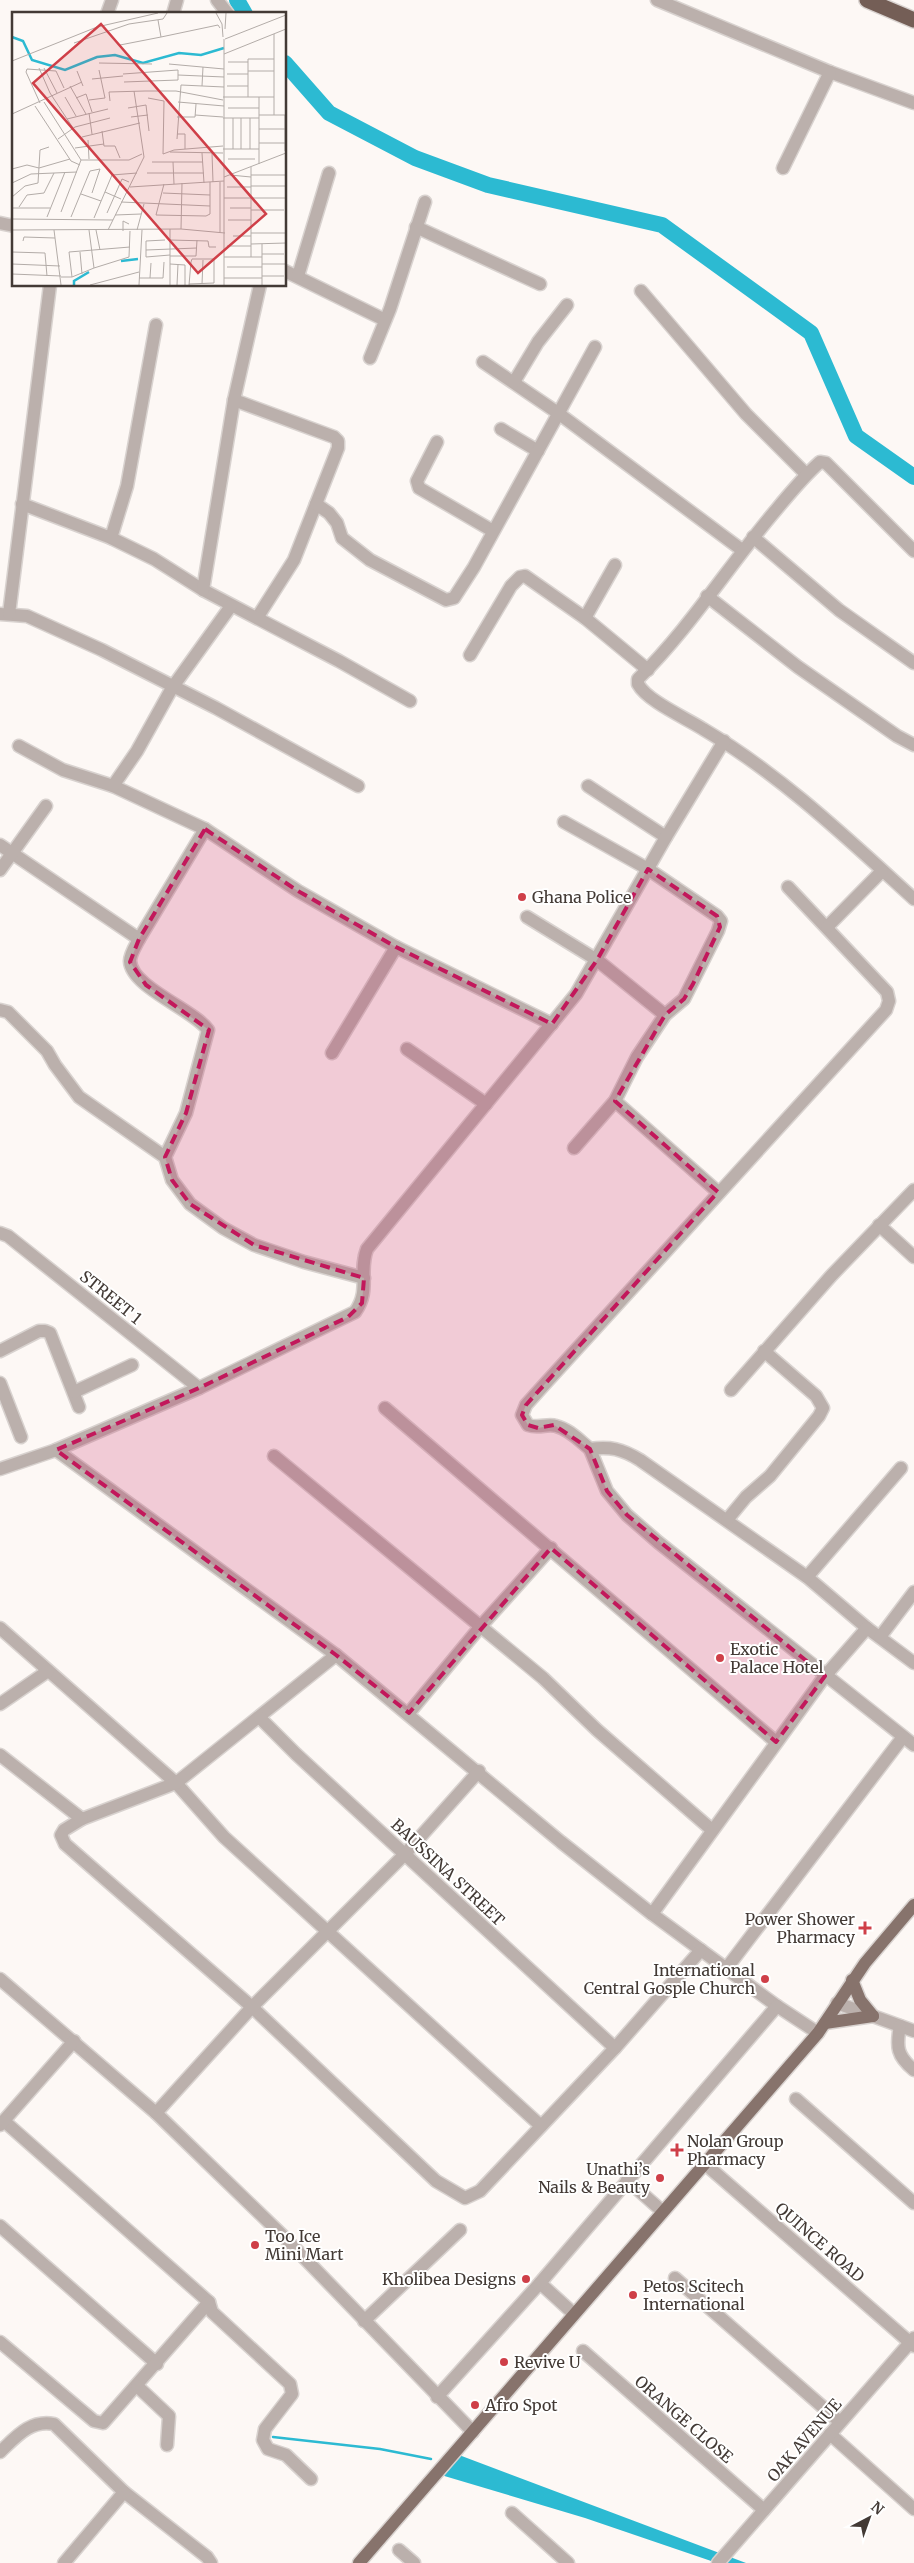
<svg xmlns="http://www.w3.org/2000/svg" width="914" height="2563" font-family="Merriweather,serif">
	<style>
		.water { fill: #2cbad2 }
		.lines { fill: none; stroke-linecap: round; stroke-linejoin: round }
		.stream { stroke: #2cbad2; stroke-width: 2.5 }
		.river { stroke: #2cbad2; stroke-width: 16 }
		.minor-casing { stroke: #d8d2cf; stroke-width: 15 }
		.major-casing { stroke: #d8d2cf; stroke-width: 15 }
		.highway-casing { stroke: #d8d2cf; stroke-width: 18 }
		.minor { stroke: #bbb0ac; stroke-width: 12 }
		.major { stroke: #87736c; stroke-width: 12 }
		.highway { stroke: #745e56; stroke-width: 15 }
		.marked { fill: #c2185b; fill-opacity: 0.2; stroke: #c2185b; stroke-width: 4; stroke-dasharray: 10 6; stroke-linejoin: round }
		.poi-dot { fill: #cf3f48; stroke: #fff; stroke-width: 2 }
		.labels { text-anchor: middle; stroke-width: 4; stroke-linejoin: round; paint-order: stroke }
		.poi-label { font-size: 16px; fill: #433a35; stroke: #fff; text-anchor: start }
		.street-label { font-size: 16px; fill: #433a35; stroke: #fff }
		.inset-river { fill: none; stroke: #2cbad2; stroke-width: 2.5 }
		.inset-road { fill: none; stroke: #b3aca8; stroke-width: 1 }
		.view { fill: #cf3f48; fill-opacity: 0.15; stroke: #cf3f48; stroke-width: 2.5 }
		.inset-edge { fill: none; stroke: #433a35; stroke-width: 2.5 }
	</style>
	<rect width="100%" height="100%" fill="#fdf8f5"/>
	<polygon class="water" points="459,2455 746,2563 717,2563 585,2518 441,2475"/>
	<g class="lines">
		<polyline class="stream" points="273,2437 380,2449 431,2459"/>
		<g class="river">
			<polyline points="237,0 245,14"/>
			<polyline points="285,63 329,113 415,158 488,185 662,225 811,333 856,436 914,477"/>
		</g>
		<defs>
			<g id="minor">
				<polyline points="217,0 228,14"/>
				<polyline points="657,0 830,72 914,103"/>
				<polyline points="107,14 112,0"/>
				<polyline points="173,14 177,0"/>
				<polyline points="783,168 830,72"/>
				<polyline points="0,223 14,226"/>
				<polyline points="416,227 540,284"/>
				<polyline points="285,271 385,320"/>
				<polyline points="298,276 329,173"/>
				<polyline points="641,291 746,414 806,474"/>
				<polyline points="370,358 390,309 425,202"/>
				<polyline points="483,362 558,413 742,550"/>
				<polyline points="514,382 538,342 567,305"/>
				<polyline points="234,400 334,437 338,441 338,448 294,560 257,618"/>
				<polyline points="501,429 538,451"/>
				<polyline points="437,442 417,481 419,488 493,531"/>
				<polyline points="22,504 111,538 154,559 203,590 339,661 410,701"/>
				<polyline points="316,504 329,513 337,523 342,538 370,560 446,600 454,598 474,567 595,347"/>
				<polyline points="753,537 839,610 914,663"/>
				<polyline points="111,538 127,486 156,325"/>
				<path d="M914,551L826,463L820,462C804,476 790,493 776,510C729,565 690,628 638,679V684C647,701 686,718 703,729C781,775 848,839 914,899"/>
				<polyline points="203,590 234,400 260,285"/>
				<polyline points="707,596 798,667 897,736 914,745"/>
				<polyline points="0,614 27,616 102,650 216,708 358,786"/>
				<polyline points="9,614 50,285"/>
				<polyline points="585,618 615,565"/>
				<polyline points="470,655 511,586 520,577 525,576 585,618 648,670"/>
				<polyline points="19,746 63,770 113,786 205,829 298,891 396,947 552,1024"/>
				<polyline points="113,786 137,751 172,688 231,606"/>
				<polyline points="588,786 666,837"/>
				<polyline points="564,822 648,869 717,916 721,921 718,931 684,999 665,1015 637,1057 615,1101 574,1148"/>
				<polyline points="0,845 139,939"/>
				<polyline points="0,870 46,806"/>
				<path d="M788,887L887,992L889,1001L886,1010L544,1385L526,1405L522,1415L528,1425C540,1429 547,1423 556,1426C569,1429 580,1441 590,1449C610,1446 622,1449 640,1460L807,1577L867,1628L914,1663"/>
				<polyline points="527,917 597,960 665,1015"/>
				<polyline points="827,927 882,871"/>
				<polyline points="0,1010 8,1012 47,1051 55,1065 79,1097 165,1157 172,1180 190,1204 223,1228 254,1245 304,1262 364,1278"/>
				<polyline points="407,1049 486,1104"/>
				<polyline points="332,1053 396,947"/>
				<polyline points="615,1101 718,1192"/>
				<path d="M165,1157L186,1113L208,1030C194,1010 131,987 130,961C130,954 136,945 139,939L205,829"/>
				<polyline points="879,1225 914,1257"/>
				<polyline points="0,1233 8,1236 199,1388"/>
				<polyline points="0,1351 39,1331 45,1331 50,1333 79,1407"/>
				<polyline points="0,1383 21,1437"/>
				<polyline points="731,1390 831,1276 914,1190"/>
				<polyline points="74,1392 132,1365"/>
				<polyline points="385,1408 776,1742"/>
				<polyline points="590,1449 607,1491 627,1515 658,1542 914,1745"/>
				<polyline points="56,1450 336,1655 561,1842 652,1914 777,2006 818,2033"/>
				<polyline points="274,1456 543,1678 597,1730 712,1830"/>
				<path d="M0,1469L56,1450L199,1388L355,1312C371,1290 358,1272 367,1249L576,994L666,837L724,741"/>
				<polyline points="727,1520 746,1497 770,1476 819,1416 823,1408 816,1396 764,1351"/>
				<polyline points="807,1577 901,1468"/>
				<polyline points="0,1628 176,1783 224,1837 541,2126"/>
				<polyline points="880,1637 914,1592"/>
				<polyline points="336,1655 176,1783 82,1819 64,1830 61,1835 65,1844 252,2007 436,2181 465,2198 480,2191 615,2048 701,1950"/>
				<polyline points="0,1704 48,1671"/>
				<polyline points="409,1713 481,1626 551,1548"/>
				<polyline points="260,1718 296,1754 615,2048"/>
				<polyline points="0,1755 82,1819"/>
				<polyline points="652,1914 825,1676 867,1628"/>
				<polyline points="726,1969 903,1737"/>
				<polyline points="0,1979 156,2113 283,2236 473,2432"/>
				<polyline points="837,2003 914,2031"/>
				<path d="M900,2026C896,2047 897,2056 914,2070"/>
				<polyline points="796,2099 914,2203"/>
				<polyline points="156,2113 252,2007 405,1854 479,1771"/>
				<polyline points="4,2121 209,2302 212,2312 290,2384 292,2394 265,2429 263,2440 268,2449 286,2455 311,2479"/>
				<polyline points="0,2125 74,2041"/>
				<polyline points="704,2163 914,2346"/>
				<polyline points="627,2180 662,2211"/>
				<polyline points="0,2226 157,2364"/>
				<polyline points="675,2278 840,2422"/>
				<polyline points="540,2283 574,2314"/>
				<polyline points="364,2321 460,2230"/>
				<polyline points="0,2342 94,2421 103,2423 209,2302"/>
				<polyline points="583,2351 764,2510"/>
				<polyline points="137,2386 169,2416 167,2445"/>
				<polyline points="437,2397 540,2283 777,2006"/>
				<polyline points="830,2434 914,2509"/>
				<path d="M0,2452C15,2438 30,2419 54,2424L124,2492L207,2557L211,2563"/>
				<polyline points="512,2513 568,2563"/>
				<polyline points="399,2550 414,2563"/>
				<polyline points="64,2563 124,2492"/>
				<polyline points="718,2563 914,2338"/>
			</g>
			<g id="major">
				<polyline points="852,1980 860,2000 873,2016"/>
				<polyline points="825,2023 873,2016"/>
				<polyline points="359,2563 818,2033 865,1963 914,1905"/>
			</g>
			<polyline id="highway" points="867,0 914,20"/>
		</defs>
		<use href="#minor" class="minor-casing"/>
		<use href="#major" class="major-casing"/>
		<use href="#highway" class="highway-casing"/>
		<use href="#minor" class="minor"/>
		<use href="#major" class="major"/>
		<use href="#highway" class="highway"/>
	</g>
	<path class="marked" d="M205,829L298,891L396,947L552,1024L597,960L648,869L717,916L720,927L693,984L684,999L665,1015L615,1101L718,1192L526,1405L522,1415L528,1425L538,1428L554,1425L590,1449L607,1491L627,1515L825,1676L776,1742L551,1548L409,1713L336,1655L56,1450L199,1388L348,1317L362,1303L364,1278L254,1245L190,1204L172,1180L165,1157L186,1113L209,1030L146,985L130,962L139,939Z"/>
	<g class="poi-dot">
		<circle cx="522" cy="897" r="5"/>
		<circle cx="720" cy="1658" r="5"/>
		<path d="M862.5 1920.5h5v5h5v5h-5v5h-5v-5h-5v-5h5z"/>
		<circle cx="765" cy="1979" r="5"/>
		<path d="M674.5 2142.5h5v5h5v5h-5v5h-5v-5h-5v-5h5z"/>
		<circle cx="660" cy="2178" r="5"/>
		<circle cx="255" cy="2245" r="5"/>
		<circle cx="526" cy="2279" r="5"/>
		<circle cx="633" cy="2295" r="5"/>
		<circle cx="504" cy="2362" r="5"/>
		<circle cx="475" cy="2405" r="5"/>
	</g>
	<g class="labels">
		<g class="poi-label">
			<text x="532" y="903">Ghana Police</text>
			<text x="730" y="1655">Exotic<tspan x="730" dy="18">Palace Hotel</tspan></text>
			<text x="855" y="1925" text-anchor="end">Power Shower<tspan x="855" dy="18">Pharmacy</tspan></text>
			<text x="755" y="1976" text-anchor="end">International<tspan x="755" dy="18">Central Gosple Church</tspan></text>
			<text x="687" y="2147">Nolan Group<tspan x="687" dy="18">Pharmacy</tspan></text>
			<text x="650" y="2175" text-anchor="end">Unathi’s<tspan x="650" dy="18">Nails &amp; Beauty</tspan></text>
			<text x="265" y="2242">Too Ice<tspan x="265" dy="18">Mini Mart</tspan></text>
			<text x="516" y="2285" text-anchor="end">Kholibea Designs</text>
			<text x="643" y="2292">Petos Scitech<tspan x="643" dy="18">International</tspan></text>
			<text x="514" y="2368">Revive U</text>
			<text x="485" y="2411">Afro Spot</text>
		</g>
		<g class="street-label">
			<text transform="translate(111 1297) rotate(39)" y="6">STREET 1</text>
			<text transform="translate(448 1872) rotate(43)" y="6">BAUSSINA STREET</text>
			<text transform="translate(820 2242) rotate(41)" y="6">QUINCE ROAD</text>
			<text transform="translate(684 2419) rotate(41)" y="6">ORANGE CLOSE</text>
			<text transform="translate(804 2440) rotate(-49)" y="6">OAK AVENUE</text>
		</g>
	</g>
	<g transform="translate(12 12)">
		<rect width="274" height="274" fill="#fdf8f5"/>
		<path class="inset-river" d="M0,25L11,29L20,48L53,58L85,45L103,43L131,51L167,41L189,43L212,36M109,249L126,247M62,273V269L77,260"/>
		<path class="inset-road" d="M204,1L210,12L211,25M213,17L214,1M262,22V103M149,25L206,13L208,16M213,27L274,3M62,31L117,12L151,7L155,1M108,33L149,25L146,8M212,42L274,17M0,49L85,15L146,1M216,50H236M87,51L140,52M157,52L212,57M27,56L38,81L61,116M32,56L45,81M65,59L71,74M236,59H262M111,62L166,58V68L112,70M215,62H236M166,63L212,65M80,67L111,64M58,74L74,102M190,74L191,55M215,74H236M53,85L64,104M211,85H262M236,85V47H262M64,86L74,82L80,100M136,86L152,89L151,142L162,138L211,134M77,88L93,86L87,58M98,89L97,80L133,79H164L211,88M32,90L69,148L49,200M166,90L212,94M28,91L14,60L15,57L44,59L52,76M23,94L59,149L68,153M116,96L134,93L137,119M216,96H247M77,101L80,122M0,102L70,70M183,103L211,105M247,103H274M119,105L136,103M165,105H183L184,92M211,106H247M55,107L96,97M247,117H273M90,119L92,134H103L108,146M165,122H173V137M70,125L128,111M46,127L63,115L98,106M165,127L169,73L212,75M76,128L77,147M247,131H273M63,136L92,132M211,137H247M221,137V106M229,137V106M238,137V106M273,139V103M158,140L211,141M190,141L192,171M200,141L201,170M216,147H243M69,148H117L130,142M140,150H191M161,150L162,172M247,152V85M239,155V245M0,157L15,153L27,156L58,147M135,161H192M218,163L239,165M239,163H274M212,165L274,141M0,171L19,162L65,160M152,172L144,203L194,204L198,202V170M239,174H274M118,175L212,169M215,175H239M93,180L109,187M151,181L198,183M69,182L89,189M0,185L13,174L26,171L28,138L37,135M212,186H274M109,190L198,194M7,195L15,183L32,181L42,161M0,196H38M218,196H239M239,198H272M95,201L110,167L117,170M103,203L129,202M35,205L53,160M59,205L78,159L88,157L80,181M82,206L100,163L125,161M0,207L101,208M216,208H239M158,217V273M169,217L170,171M0,218L169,217L213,221M42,218L49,273M77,218L82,256L117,245L118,219M84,218L88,238M96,218L132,145L122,79M125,218L132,192M111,219V209L117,212M208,220V170M239,221H273M221,224H239M153,228L134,229V245L158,243M158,228L196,229L197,235H204M11,229L12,225L43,226M239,232L274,231M250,232V273M215,234H239M134,238L185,236M0,240L33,241L35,264M68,240L70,262M250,242H272M158,244H184L185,228M212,245H250M0,252L48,254M158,252L173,253V273M250,252H274M215,255H250M0,262L49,264M250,264H272M49,265H60L82,256M60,265L57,240L118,235M127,266H151L152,250M138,266L139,251M212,266H250M190,272L191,248M78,273L127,260M127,273L130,218M165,273L166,252M177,273L179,250L180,247H202V271L177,272M212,273V27"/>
		<path class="view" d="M89,12L254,202L186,261L21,71Z"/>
		<rect width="274" height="274" class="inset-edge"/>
	</g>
	<g transform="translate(869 2518) rotate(41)" stroke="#ffffff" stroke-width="4" paint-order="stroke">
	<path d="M0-4L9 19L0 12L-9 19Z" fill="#433a35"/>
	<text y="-8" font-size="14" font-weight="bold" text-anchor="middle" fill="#433a35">N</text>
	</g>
</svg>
